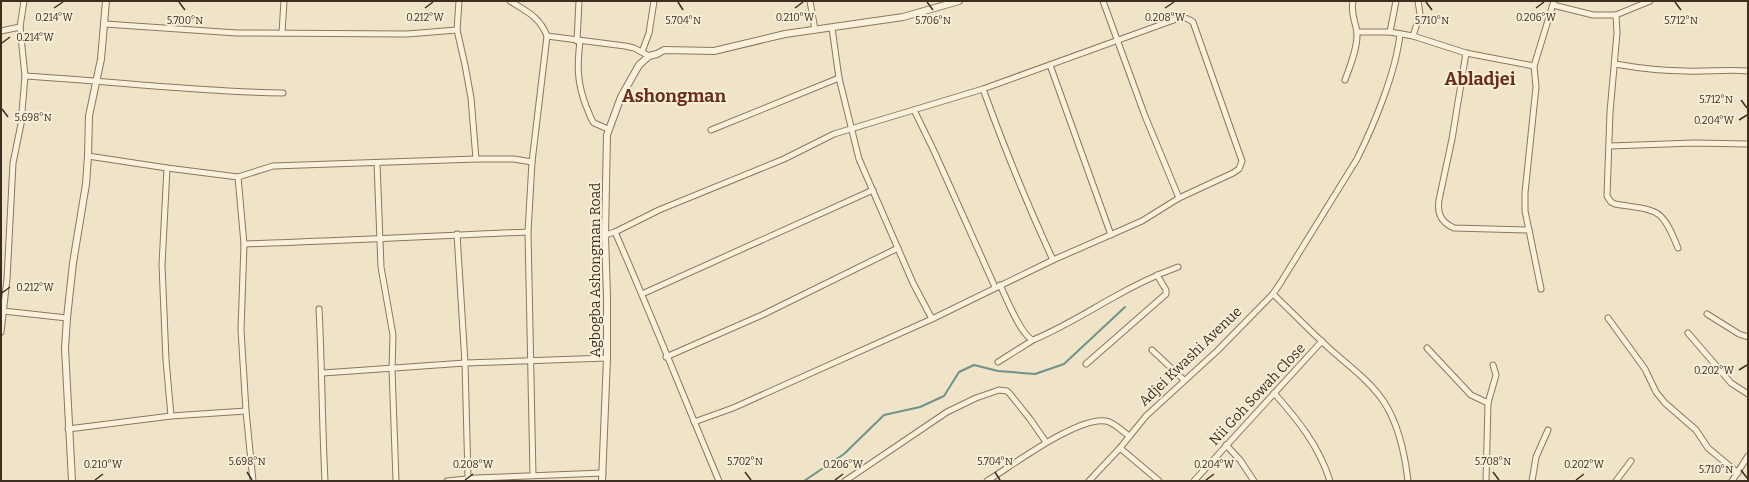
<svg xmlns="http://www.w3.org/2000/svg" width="1749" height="482" font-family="Bitter,serif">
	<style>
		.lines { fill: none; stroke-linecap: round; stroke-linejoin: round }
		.stream { stroke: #6f938a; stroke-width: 2 }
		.minor-casing { stroke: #8d765c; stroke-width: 7 }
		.tertiary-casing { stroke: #8d765c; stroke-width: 8 }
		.minor { stroke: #faf1dc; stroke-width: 5 }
		.tertiary { stroke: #faf1dc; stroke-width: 6 }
		.ticks { fill: none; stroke: #3d2e20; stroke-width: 1.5 }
		.labels { text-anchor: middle; stroke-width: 4; stroke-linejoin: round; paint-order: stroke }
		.street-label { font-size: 14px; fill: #3d2e20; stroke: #f7eed8 }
		.district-label { font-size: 18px; font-weight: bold; fill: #6b2e1e; stroke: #f7eed8 }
		.ticks-label { font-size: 10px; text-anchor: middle; fill: #3d2e20; stroke: #f7eed8; stroke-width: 4; stroke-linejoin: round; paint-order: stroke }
	</style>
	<rect width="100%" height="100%" fill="#f0e4c8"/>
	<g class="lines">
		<polyline class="stream" points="804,481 844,454 884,415 920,407 944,396 959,372 974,365 998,371 1035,374 1064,364 1125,307"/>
		<defs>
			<g id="minor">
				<polyline points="459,1 457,30 465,65 471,98 476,159"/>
				<path d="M510,1C526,11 540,17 547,36L532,162L528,232L533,475"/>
				<polyline points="810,1 815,30"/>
				<polyline points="1103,1 1145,116 1179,198"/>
				<polyline points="1553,5 1593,15 1616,15 1650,1"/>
				<path d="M1616,15L1617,33L1610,112L1607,196L1611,202L1615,204C1658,211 1661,206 1678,248"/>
				<polyline points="105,24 237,33 407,34 457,30"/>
				<polyline points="832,28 839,78 859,159 913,283 932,319"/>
				<polyline points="1,31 20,27"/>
				<polyline points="1357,32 1390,32 1413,36 1466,53 1534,66"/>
				<polyline points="1390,32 1396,1"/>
				<polyline points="282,33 284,1"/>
				<polyline points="547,36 625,46 634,48 649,56"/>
				<polyline points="1413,36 1420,14 1418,1"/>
				<polyline points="577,41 579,1"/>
				<path d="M580,41C577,66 577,82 586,106C589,112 590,118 594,123L608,129"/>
				<polyline points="642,52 649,33 654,1"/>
				<path d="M1466,53L1452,139L1439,200C1437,214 1441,222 1454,228L1529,230L1541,289"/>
				<path d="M1615,64C1638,68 1662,71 1686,71C1707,72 1727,69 1748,71"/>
				<polyline points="1050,65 1111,235"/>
				<path d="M25,76C111,81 196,92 283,93"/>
				<path d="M1345,80C1350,66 1357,50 1357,35C1357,23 1350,16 1353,1"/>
				<path d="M983,89C1004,147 1027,204 1053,260"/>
				<polyline points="914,110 934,151 995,287"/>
				<polyline points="711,130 839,78"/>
				<polyline points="1610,146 1694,143 1748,144"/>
				<polyline points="88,156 167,168 238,177 273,166 476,159 514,159 532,162"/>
				<polyline points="377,163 381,267 393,335 392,369 396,481"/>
				<polyline points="167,168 162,265 166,360 171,416"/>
				<polyline points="238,177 244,244 241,330 246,411 253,481"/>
				<polyline points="1529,230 1525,211 1525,193 1536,87 1534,66 1554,1"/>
				<path d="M615,232C651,314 684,398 719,481"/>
				<polyline points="457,234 465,363 468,478"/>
				<polyline points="605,235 615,232 659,210 784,159 834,134 983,89 1182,17 1188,19 1193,22 1242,161 1239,169 1233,173 1179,198 1142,221 1053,260 932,319 733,408 694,422"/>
				<path d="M244,244C339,241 433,236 528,232"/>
				<path d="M1000,285C1006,297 1021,336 1033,340C1062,328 1087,312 1114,297C1135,285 1156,275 1178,267"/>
				<polyline points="642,294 873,190"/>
				<path d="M1273,294C1292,312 1310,331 1330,349C1349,366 1370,381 1384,402C1399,425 1405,455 1408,481"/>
				<path d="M319,309C322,366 322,423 325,481"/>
				<polyline points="3,311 67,318"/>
				<polyline points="1707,314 1739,334 1748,337"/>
				<polyline points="1608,318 1645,369 1656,392 1665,403 1696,430 1708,448 1738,473"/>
				<polyline points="1,332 7,279 13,163 21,124 25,76 20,27 24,1"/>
				<polyline points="1688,333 1731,383 1748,394"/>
				<polyline points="1427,348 1471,395 1488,403"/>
				<polyline points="1152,350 1184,380"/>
				<polyline points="666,357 762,315 898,248"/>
				<polyline points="998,362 1033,340"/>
				<polyline points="1086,364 1166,294 1166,290 1157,275"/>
				<polyline points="323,373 465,363 607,358"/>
				<path d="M1274,393C1298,420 1319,446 1330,481"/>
				<polyline points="68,429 171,416 246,411"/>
				<polyline points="1226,445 1240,460 1254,481"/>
				<polyline points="1120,448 1159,481"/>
				<polyline points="447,481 476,478 603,473"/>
				<polyline points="845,481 947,412 976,398 999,390 1007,391 1010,394 1030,419 1046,442"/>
				<path d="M987,481C1013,465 1078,416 1106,421C1115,423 1122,431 1129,436"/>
				<path d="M1089,481L1120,448L1146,416L1217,351L1273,294L1281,282L1357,159C1374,125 1396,72 1400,34"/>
				<polyline points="1194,481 1322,341"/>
				<polyline points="1486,481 1488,403 1496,375 1493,365"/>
				<polyline points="1532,481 1536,457 1548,430"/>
				<polyline points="1616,481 1631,461"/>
				<polyline points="1732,481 1748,456"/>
			</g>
			<g id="tertiary">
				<polyline points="72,481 65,348 67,318 73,263 86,184 88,156 89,116 101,59 106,1"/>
				<polyline points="602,481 607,358 607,297 605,235 607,135 621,97 639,65 649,56 657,54 664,50 714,51 785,34 903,17 959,1"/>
			</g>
		</defs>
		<use href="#minor" class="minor-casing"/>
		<use href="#tertiary" class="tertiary-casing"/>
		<use href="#minor" class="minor"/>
		<use href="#tertiary" class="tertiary"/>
	</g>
	<path class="ticks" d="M179,2L185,10M678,2L683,10M927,2L933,10M1426,2L1432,10M1675,2L1681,10M54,8L63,2M425,8L433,2M795,8L803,2M1165,8L1174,2M1536,8L1544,2M2,43L10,37M1741,100L1747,108M2,109L8,117M1739,120L1747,115M2,293L10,287M1739,370L1747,365M1741,470L1747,478M247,472L252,480M745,472L751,480M995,472L1000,480M1493,472L1499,480M95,480L103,474M465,480L473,474M835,480L843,474M1206,480L1214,474M1576,480L1584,474"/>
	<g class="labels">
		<g class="street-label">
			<text transform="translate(595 270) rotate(-90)" y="5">Agbogba Ashongman Road</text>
			<text transform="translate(1190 356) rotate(-44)" y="5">Adjei Kwashi Avenue</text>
			<text transform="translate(1257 394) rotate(-47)" y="5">Nii Goh Sowah Close</text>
		</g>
		<g class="district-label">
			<text x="1480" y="85">Abladjei</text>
			<text x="674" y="102">Ashongman</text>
		</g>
	</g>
	<g class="ticks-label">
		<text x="54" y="21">0.214°W</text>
		<text x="425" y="21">0.212°W</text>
		<text x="795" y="21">0.210°W</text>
		<text x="1165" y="21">0.208°W</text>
		<text x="1536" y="21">0.206°W</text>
		<text x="1681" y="24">5.712°N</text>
		<text x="185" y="24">5.700°N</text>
		<text x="683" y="24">5.704°N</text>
		<text x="933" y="24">5.706°N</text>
		<text x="1432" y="24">5.710°N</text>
		<text x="35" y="41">0.214°W</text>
		<text x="1716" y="103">5.712°N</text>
		<text x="33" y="121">5.698°N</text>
		<text x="1714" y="124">0.204°W</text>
		<text x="35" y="291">0.212°W</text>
		<text x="1714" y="374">0.202°W</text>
		<text x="247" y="465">5.698°N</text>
		<text x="745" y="465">5.702°N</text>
		<text x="995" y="465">5.704°N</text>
		<text x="1493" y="465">5.708°N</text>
		<text x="103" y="468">0.210°W</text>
		<text x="473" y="468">0.208°W</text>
		<text x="843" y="468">0.206°W</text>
		<text x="1214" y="468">0.204°W</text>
		<text x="1584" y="468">0.202°W</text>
		<text x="1716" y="473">5.710°N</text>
	</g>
	<rect width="1749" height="482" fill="none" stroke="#3d2e20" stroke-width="4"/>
</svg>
